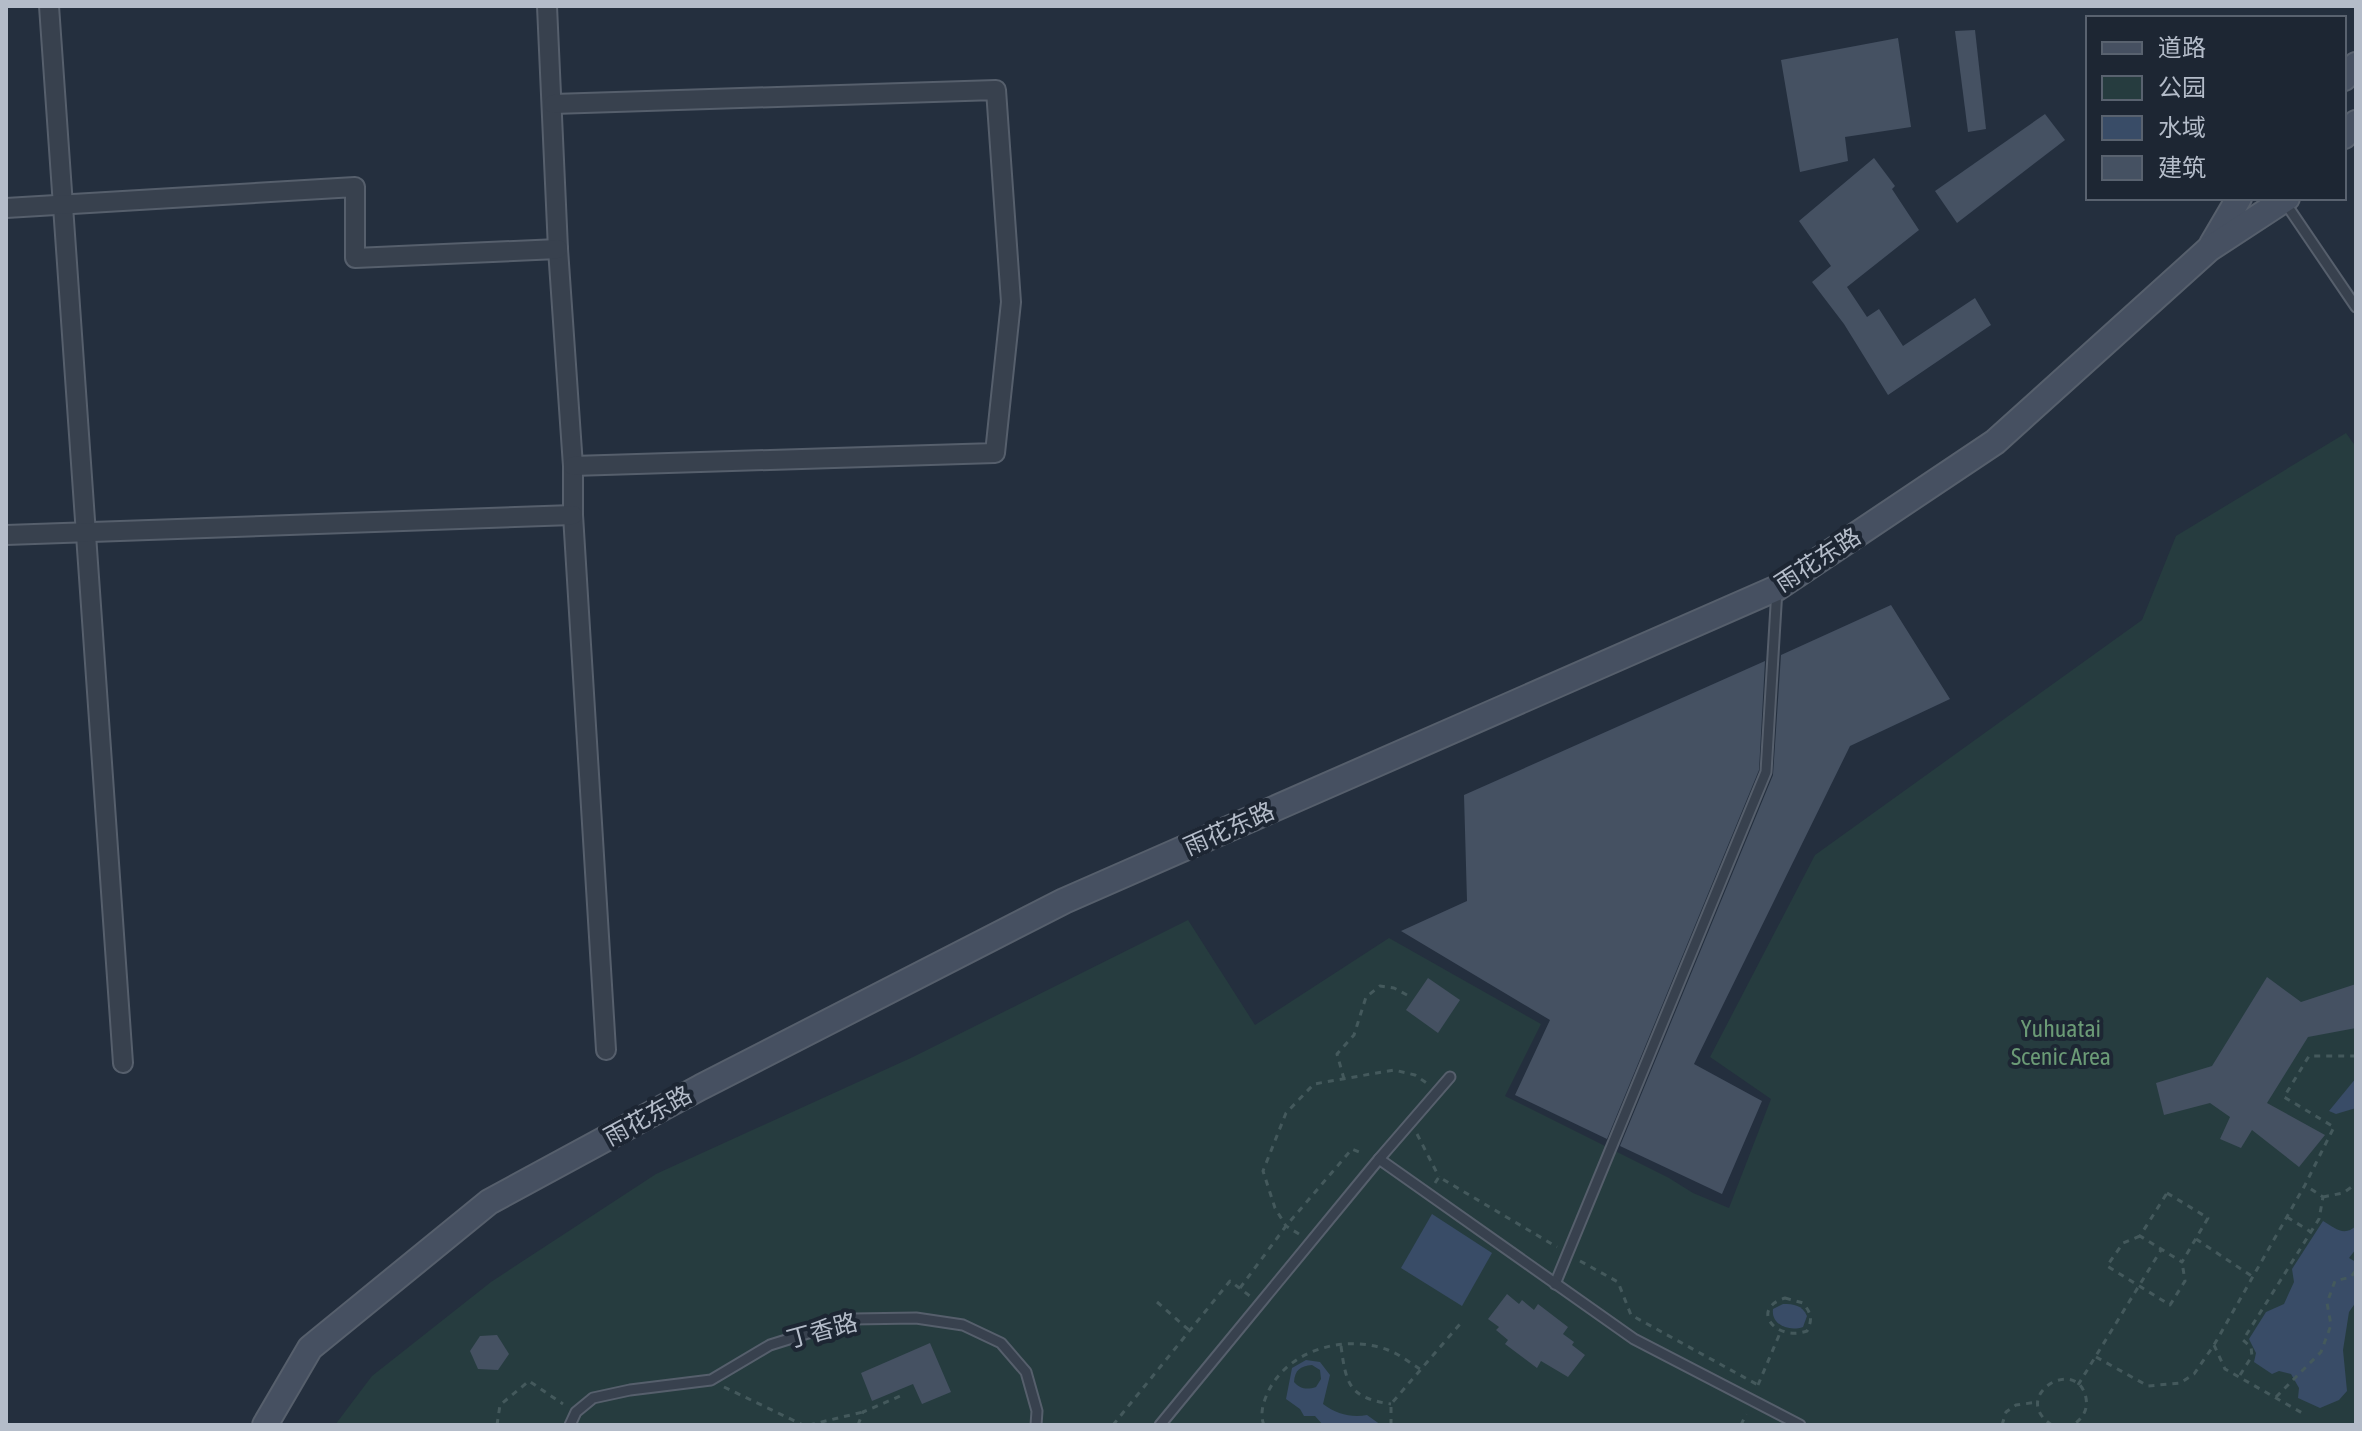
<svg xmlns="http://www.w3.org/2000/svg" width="2362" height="1431" font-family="'Asap Condensed','Noto Sans SC',sans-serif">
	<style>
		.green { fill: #263c3f }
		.water { fill: #394c67; fill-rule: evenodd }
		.building { fill: #455162 }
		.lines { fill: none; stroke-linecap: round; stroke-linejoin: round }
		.service-casing { stroke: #565f6c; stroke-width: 13 }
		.minor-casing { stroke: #565f6c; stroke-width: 22 }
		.secondary-casing { stroke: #565f6c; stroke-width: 28 }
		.path { stroke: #44595c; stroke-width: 3; stroke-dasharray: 6 6; stroke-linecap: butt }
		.service { stroke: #38414e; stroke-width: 9 }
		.minor { stroke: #38414e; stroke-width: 18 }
		.secondary { stroke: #465061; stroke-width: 24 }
		.labels { text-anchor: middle; stroke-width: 8; stroke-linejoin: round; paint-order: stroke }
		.street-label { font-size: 24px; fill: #b4bcc9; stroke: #1d2633 }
		.park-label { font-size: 24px; fill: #6b9a76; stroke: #1d2633 }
	</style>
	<rect width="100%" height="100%" fill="#242f3e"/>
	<polygon class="green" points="2346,433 2356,447 2356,1425 335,1425 372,1376 491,1282 656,1174 913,1057 1188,920 1255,1025 1389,938 1541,1024 1505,1096 1669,1178 1693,1193 1729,1208 1771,1099 1710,1057 1815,855 2142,620 2176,536"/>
	<g class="water">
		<polygon points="2356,1078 2356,1108 2336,1114 2329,1111"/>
		<polygon points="1432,1214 1492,1253 1462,1306 1401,1268"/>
		<path d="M2323,1221C2335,1228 2344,1237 2356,1226V1249L2349,1258L2356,1262V1302L2349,1312L2343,1350L2347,1391L2339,1400L2320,1408L2298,1398L2299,1388L2291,1374L2279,1371L2272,1374L2254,1362L2256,1353L2249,1339L2266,1312L2284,1304L2294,1282L2292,1269Z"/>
		<path d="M1783,1304C1794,1304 1802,1305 1807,1316L1803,1327C1789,1332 1771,1325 1773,1309Z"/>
		<path d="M1306,1360L1320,1362L1330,1375L1323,1404C1336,1414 1352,1418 1367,1415L1381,1425H1323L1315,1416H1304L1300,1409L1286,1399L1292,1368ZM1312,1365L1320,1370L1321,1379L1316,1387C1307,1390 1300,1389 1294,1382C1295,1370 1300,1366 1312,1365Z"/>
	</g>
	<g class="building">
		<polygon points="1975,30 1986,129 1968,132 1955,31"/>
		<polygon points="1898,38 1911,127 1845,137 1848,161 1800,172 1781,60"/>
		<polygon points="2045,114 2065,140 1957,223 1935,191"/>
		<polygon points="1874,158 1895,186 1892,189 1919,230 1847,287 1867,317 1879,309 1903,346 1975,298 1991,325 1888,395 1844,324 1812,282 1831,266 1799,221"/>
		<polygon points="1891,605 1950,699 1850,746 1694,1064 1762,1101 1722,1194 1620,1146 1773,775 1781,655"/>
		<polygon points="1765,661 1759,770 1607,1139 1515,1095 1550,1020 1401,931 1467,901 1464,795"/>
		<polygon points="2267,977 2301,1002 2356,984 2356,1028 2308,1037 2267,1103 2325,1135 2299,1167 2252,1130 2241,1148 2220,1139 2230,1117 2210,1103 2164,1115 2156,1083 2212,1066"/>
		<polygon points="1428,978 1460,1000 1438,1033 1406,1010"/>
		<polygon points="1507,1294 1519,1304 1522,1300 1534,1310 1538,1304 1568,1327 1563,1334 1574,1342 1572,1345 1585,1355 1568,1377 1541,1361 1537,1368 1505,1344 1508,1340 1496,1330 1499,1327 1488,1319"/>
		<polygon points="497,1335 509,1354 498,1370 478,1369 470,1351 480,1336"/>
		<polygon points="930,1343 951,1392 922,1404 913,1384 872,1401 861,1373"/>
	</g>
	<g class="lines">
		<defs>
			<g id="service">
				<polyline points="2284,201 2356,307"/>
				<polyline points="1379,1159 1450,1077"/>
				<polyline points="1555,1284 1766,772 1777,589"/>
				<polyline points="570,1425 576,1412 593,1398 630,1390 711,1380 770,1345 853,1319 916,1318 963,1325 1001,1343 1026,1372 1037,1411 1036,1425"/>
				<polyline points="1160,1425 1379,1159 1634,1339 1800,1425"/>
			</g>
			<g id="minor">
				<polyline points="49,6 123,1063"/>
				<polyline points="547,6 558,249 573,466 573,515 606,1050"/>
				<polyline points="553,104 996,90 1011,302 995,453 573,466"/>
				<polyline points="6,208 355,187 355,258 558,249"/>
				<polyline points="6,535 573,515"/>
			</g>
			<g id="secondary">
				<polyline points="2344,78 2356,65"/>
				<polyline points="2344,136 2356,123"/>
				<polyline points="2212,244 2239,198"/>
				<polyline points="265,1425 310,1348 489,1202 701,1087 1064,901 1777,588 1995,442 2209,249 2287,198"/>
			</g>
		</defs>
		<use href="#service" class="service-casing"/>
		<use href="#minor" class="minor-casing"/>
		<use href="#secondary" class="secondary-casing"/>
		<g class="path">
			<polyline points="1344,1079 1337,1054 1354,1035 1366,997 1380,986 1394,988 1407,995"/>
			<polyline points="1417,1134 1439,1177"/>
			<polyline points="1435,1183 1439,1177 1557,1247"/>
			<polygon points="2167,1193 2208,1218 2182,1262 2140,1236"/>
			<polyline points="2323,1197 2343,1193 2356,1184"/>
			<polyline points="2287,1217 2311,1232"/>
			<polyline points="1299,1234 1286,1226 1275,1208 1263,1171 1286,1113 1314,1084 1394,1070 1415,1075 1428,1084"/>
			<polyline points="2140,1236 2123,1243 2107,1266 2170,1305 2185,1281 2182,1262"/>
			<polyline points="2196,1239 2253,1277"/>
			<polyline points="1580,1261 1618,1282 1631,1315 1758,1385"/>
			<polyline points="1240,1288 1286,1226 1352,1149 1364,1154"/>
			<path d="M1785,1298L1803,1303C1811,1313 1813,1319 1807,1331C1776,1342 1749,1309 1785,1298Z"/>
			<polyline points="1157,1302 1190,1331"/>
			<polyline points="2214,1345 2225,1369 2304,1414"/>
			<path d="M1341,1346C1346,1384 1349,1398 1391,1404"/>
			<polyline points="2096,1357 2148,1386 2180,1383 2194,1374 2214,1345 2305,1185 2334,1127 2284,1097 2309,1056 2356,1056"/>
			<polyline points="2240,1375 2252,1356 2251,1347 2243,1340 2319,1219 2323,1197 2305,1185"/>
			<polyline points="1758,1385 1780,1333"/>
			<polyline points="2078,1385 2161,1250"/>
			<polyline points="724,1387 803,1425"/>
			<polyline points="2276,1397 2321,1352 2331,1325 2327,1303 2335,1281 2351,1277 2356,1270"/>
			<polyline points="497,1425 500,1405 529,1381 563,1404"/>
			<polyline points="809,1425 863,1412"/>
			<polyline points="858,1425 863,1412 905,1394"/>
			<polyline points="1113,1425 1230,1281 1250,1296"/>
			<path d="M1264,1425C1259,1414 1264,1400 1269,1390C1290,1349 1346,1334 1388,1350C1399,1354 1410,1363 1420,1369"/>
			<polyline points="1391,1425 1391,1404 1460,1324"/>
			<polyline points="1741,1425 1746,1414"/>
			<polyline points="2002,1425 2006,1412 2016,1405 2038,1402"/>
			<path d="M2052,1425C2008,1397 2077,1354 2086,1398C2088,1410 2083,1418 2073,1425"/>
		</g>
		<use href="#service" class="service"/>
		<use href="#minor" class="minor"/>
		<use href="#secondary" class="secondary"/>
	</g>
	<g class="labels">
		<g class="street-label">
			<text transform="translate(1818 560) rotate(-33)" y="8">雨花东路</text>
			<text transform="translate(1229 829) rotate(-24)" y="8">雨花东路</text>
			<text transform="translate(648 1116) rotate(-29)" y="8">雨花东路</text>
			<text transform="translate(822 1331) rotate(-15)" y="8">丁香路</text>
		</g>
		<g class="park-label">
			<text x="2061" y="1037">Yuhuatai<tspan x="2061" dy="28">Scenic Area</tspan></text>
		</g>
	</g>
	<rect width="2362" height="1431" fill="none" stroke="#b4bcc9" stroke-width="16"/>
	<rect x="2086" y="16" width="260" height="184" fill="#1d2633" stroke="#59626f" stroke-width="2"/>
	<rect x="2102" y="42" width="40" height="12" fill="#465061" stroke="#59626f" stroke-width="2"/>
	<text x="2158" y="56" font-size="24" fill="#b4bcc9">道路</text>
	<rect x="2102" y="76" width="40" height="24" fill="#263c3f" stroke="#59626f" stroke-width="2"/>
	<text x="2158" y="96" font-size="24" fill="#b4bcc9">公园</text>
	<rect x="2102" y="116" width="40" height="24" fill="#394c67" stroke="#59626f" stroke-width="2"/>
	<text x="2158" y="136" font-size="24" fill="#b4bcc9">水域</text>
	<rect x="2102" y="156" width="40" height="24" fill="#455162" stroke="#59626f" stroke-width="2"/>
	<text x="2158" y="176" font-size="24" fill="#b4bcc9">建筑</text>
</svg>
